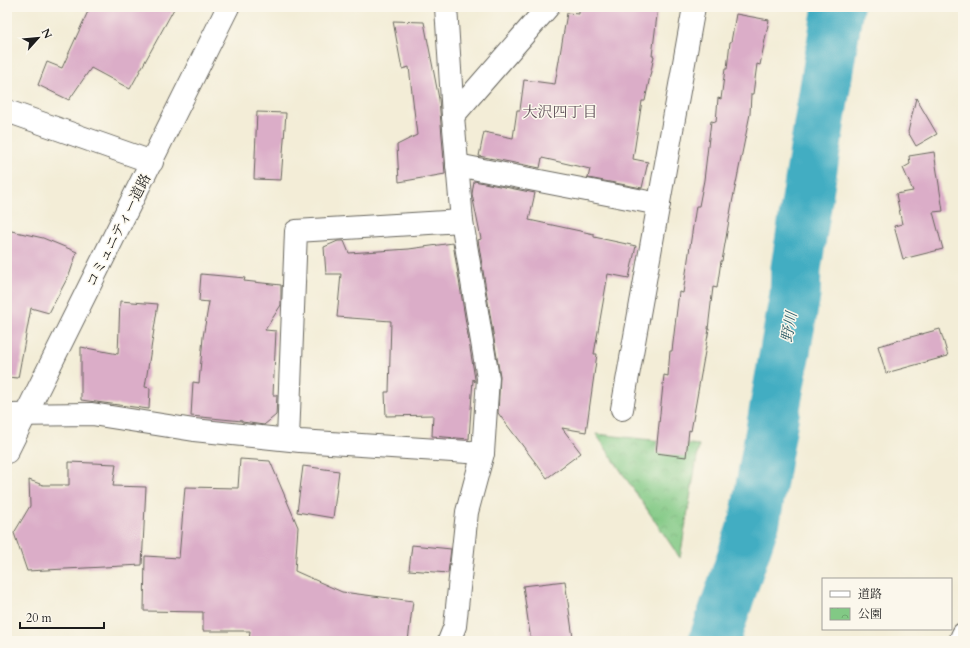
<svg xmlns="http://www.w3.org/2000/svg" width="970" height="648" font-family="Cardo,'Noto Serif JP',serif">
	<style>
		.park { fill: url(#park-crowns); stroke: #4f7250 }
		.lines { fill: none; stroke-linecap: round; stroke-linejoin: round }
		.river { stroke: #43adc2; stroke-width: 51 }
		.building { fill: #dbadc8 }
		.street-casing { stroke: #67655d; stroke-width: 24 }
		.secondary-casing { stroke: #67655d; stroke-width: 24 }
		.street { stroke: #fff; stroke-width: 22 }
		.secondary { stroke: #fff; stroke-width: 22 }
		.labels { text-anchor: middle; stroke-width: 3; stroke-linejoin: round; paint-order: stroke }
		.street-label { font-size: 14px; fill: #1c1c1c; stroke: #fbf7ec }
		.neighbourhood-label { font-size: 15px; fill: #5f4f58; stroke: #fbf7ec }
		.water-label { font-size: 15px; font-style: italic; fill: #2e5d67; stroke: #fbf7ec }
	</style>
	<defs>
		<pattern id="park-crowns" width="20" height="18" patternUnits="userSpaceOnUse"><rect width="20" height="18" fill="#82c985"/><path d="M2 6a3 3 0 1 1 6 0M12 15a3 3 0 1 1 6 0" fill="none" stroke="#70ac72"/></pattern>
	</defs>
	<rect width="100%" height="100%" fill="#fbf7ec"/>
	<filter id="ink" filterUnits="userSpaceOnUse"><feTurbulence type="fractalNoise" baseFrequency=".025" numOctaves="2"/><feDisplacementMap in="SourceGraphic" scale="8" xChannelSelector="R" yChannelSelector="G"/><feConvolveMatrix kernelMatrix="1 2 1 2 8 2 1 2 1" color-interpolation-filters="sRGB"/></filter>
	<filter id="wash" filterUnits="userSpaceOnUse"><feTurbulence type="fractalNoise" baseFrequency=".012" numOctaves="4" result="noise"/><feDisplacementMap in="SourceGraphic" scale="16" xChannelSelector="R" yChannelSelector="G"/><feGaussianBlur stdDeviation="0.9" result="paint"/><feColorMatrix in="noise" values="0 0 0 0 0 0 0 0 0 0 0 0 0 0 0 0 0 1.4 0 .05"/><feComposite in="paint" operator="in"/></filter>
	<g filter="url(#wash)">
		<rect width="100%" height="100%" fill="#f3edd7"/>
		<polygon class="park" points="596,434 699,445 680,558"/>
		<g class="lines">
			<polyline class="river" points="714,641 755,520 795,295 796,268 838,7"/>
		</g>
		<g id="blocks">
			<g class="building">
				<polygon points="90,7 175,7 130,89 91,68 69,100 38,85 47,62 62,68"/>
				<polygon points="579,7 658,7 652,56 654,56 645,101 642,101 633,159 648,162 642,188 588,178 590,169 542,158 540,168 479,156 484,132 513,138 517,110 520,110 524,80 555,84 567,13 579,14"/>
				<polygon points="736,14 769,20 760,65 757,64 753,94 751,94 750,114 732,203 722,261 721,261 717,288 713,287 708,329 709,329 691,431 689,430 686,457 656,453 664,375 668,376 670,351 672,351 679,292 683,293 696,206 699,206 704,180 711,121 716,122 718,98 721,99 725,69 727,69 730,42 731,42"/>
				<polygon points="393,21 424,22 439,99 445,174 399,182 397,145 417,135 409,67 402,69"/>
				<polygon points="916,98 937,134 916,146 908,132"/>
				<polygon points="257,112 286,113 281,180 254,179"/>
				<polygon points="934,152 943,211 933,212 943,249 903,259 894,226 902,224 896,194 913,191 903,168 910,164 909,156"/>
				<polygon points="474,181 535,193 529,220 594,234 594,237 636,246 629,278 608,274 594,354 597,354 586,432 562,428 581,453 547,478 498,413 500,376 478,240 481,239 472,194"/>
				<polygon points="7,230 43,238 77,252 70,273 49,313 31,308 18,378 7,377"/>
				<polygon points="338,241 344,241 349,253 409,249 453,243 475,379 475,382 473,379 469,439 432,436 433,415 386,416 385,392 389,392 391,321 337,317 341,274 326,274 324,247"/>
				<polygon points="201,274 245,278 244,281 281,285 281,305 265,330 276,331 273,395 277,395 276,415 264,425 242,422 242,421 191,416 193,382 199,383 203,337 209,302 199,301"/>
				<polygon points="120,301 158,304 145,387 150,388 149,409 81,400 81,347 118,354"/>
				<polygon points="940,329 948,356 886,373 878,346"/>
				<polygon points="240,459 270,461 298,527 295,571 342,592 413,601 408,641 249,641 250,631 203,631 203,612 144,611 145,556 179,558 185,487 238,488"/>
				<polygon points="69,462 116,464 113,486 146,487 142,565 27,571 14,533 30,506 29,480 43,485 69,485"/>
				<polygon points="303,466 339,471 333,518 297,512"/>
				<polygon points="412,545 451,549 448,573 409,570"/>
				<polygon points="565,581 573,638 548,641 531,641 523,586"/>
			</g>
		</g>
	</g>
	<g filter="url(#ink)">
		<use href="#blocks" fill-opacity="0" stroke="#67655d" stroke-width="1"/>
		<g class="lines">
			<defs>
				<g id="street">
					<polyline points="446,7 453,116 462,221 488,378 483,453 467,512 455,626 449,641"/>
					<polyline points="7,111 152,162"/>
					<polyline points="453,116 548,7"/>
					<polyline points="457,165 659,204"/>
					<polyline points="622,409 694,7"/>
					<polyline points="7,415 92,414 194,430 300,441 483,453"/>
					<polyline points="288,439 296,231 462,221"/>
					<polyline points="960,641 963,634"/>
				</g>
				<polyline id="secondary" points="7,452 228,7"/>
			</defs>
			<use href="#street" class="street-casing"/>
			<use href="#secondary" class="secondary-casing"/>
			<use href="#street" class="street"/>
			<use href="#secondary" class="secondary"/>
		</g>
	</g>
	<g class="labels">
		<g class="street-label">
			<text transform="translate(118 230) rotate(-63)" y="5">コミュニティー道路</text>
		</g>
		<g class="neighbourhood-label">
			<text x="560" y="117">大沢四丁目</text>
		</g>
		<g class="water-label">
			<text transform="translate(789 327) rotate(-80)" y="5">野川</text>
		</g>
	</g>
	<rect width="970" height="648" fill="none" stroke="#fbf7ec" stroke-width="24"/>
	<rect x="822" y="578" width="130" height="52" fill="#fbf7ec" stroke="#a29f99"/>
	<rect x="830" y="591" width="20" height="6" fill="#ffffff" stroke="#a29f99"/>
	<text x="858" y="598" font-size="12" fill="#1c1c1c">道路</text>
	<rect x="830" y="608" width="20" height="12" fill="url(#park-crowns)" stroke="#a29f99"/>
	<text x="858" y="618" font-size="12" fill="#1c1c1c">公園</text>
	<g transform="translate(38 38) rotate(63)" stroke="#fbf7ec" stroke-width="3" paint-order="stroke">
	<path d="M0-3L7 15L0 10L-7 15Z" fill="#1c1c1c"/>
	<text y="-6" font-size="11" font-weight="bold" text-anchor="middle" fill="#1c1c1c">N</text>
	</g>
	<path d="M20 622v6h84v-6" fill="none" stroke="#1c1c1c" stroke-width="2"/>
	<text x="26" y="622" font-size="12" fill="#1c1c1c" stroke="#fbf7ec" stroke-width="3" paint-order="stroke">20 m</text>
</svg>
